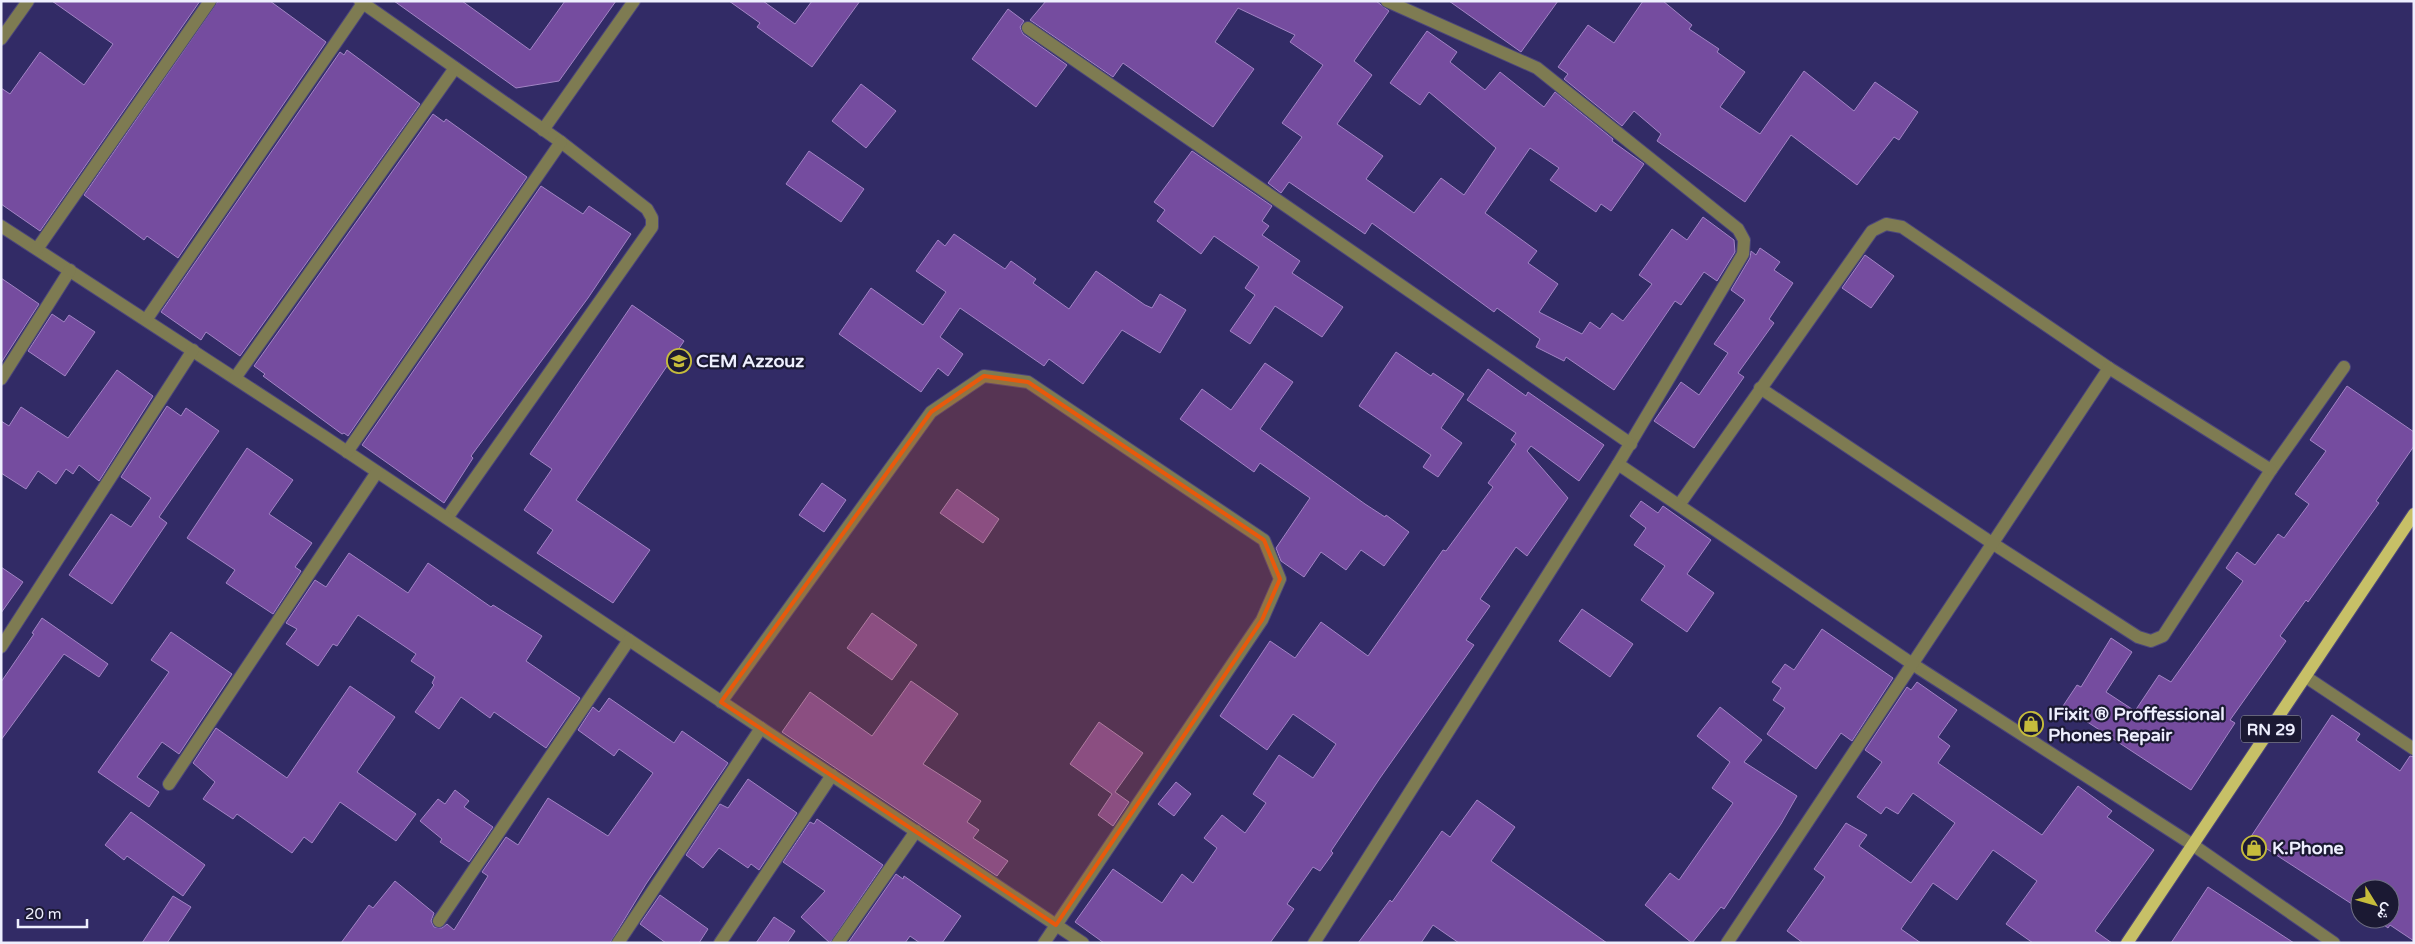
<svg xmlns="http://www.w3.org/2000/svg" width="2415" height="944" font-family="'Varela Round',Vazirmatn,sans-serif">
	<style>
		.building { fill: #754c9f; stroke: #a284c5 }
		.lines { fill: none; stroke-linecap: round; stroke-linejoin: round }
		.minor-casing { stroke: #4c467b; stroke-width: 14 }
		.major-casing { stroke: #4c467b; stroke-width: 14 }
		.minor { stroke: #7e7b52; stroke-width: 12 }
		.major { stroke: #c7c067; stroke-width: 12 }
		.marked { fill: #e8590c; fill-opacity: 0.2; stroke: #e8590c; stroke-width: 4; stroke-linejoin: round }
		.labels { text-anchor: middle; stroke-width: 4.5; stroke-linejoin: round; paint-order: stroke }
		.shield { fill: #1b1933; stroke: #afafc1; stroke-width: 1 }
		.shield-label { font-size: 16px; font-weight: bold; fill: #eeeffe }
		.poi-label { font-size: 18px; font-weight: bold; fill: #eeeffe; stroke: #1b1933; text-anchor: start }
	</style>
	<rect width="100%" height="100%" fill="#322b66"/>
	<g class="building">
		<polygon points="52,1 200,1 40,231 1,204 1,88 10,94 40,52 84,85 113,44"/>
		<polygon points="218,1 270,1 326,42 178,258 147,236 144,240 84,195"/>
		<polygon points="394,1 462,1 530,50 565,1 616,1 559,81 516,88"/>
		<polygon points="729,1 763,1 795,24 812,1 860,1 812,67 757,27 760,23"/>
		<polygon points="1046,1 1376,1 1389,11 1354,61 1372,75 1337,124 1383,156 1366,179 1414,213 1441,178 1464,195 1496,148 1429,92 1420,105 1390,83 1427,31 1457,52 1450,62 1485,90 1500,72 1544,107 1555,92 1613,139 1612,141 1644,164 1611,211 1601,204 1596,212 1550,180 1559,168 1530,148 1485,213 1537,251 1528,263 1558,284 1539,312 1582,334 1590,322 1600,329 1612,313 1623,321 1652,284 1639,275 1672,229 1687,240 1703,217 1734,240 1735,252 1717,281 1704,272 1681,305 1675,301 1614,390 1566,357 1564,361 1536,347 1540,339 1497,308 1494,312 1372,223 1365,234 1289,182 1281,193 1268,183 1302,137 1282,123 1323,65 1290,42 1295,35 1238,8 1215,42 1254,69 1213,127 1123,63 1113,77 1030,20"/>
		<polygon points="1449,1 1558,1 1521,52"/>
		<polygon points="1643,1 1663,1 1692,25 1689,29 1719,49 1717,52 1745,72 1720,107 1760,134 1804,71 1854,111 1875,82 1918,112 1899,140 1894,137 1857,185 1791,135 1745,202 1657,141 1661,134 1634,111 1622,126 1564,79 1568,74 1558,67 1588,25 1614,43"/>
		<polygon points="1008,9 1024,21 1020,27 1023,34 1067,65 1036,107 972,59"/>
		<polygon points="347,50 420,104 240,356 206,332 201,340 161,312 340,52 344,55"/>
		<polygon points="861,84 896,111 866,148 832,121"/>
		<polygon points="433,114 444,122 446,119 527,177 348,436 344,433 342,434 263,376 265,374 254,366"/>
		<polygon points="809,151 864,189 841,222 786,184"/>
		<polygon points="1192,151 1272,206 1262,221 1269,226 1262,235 1300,261 1292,273 1343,307 1322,337 1275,306 1250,344 1230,331 1255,295 1245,288 1259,267 1214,236 1201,254 1157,221 1165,210 1154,202"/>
		<polygon points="541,186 583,214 589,206 631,234 588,298 471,456 473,458 444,503 362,445"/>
		<polygon points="954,234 1005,269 1011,261 1036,279 1033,283 1069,309 1096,271 1145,305 1152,308 1160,294 1186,310 1160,353 1122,330 1083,384 1049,359 1044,366 960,308 940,337 963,354 948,376 938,368 921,392 839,334 871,288 923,325 946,292 916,271 938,240 945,246"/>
		<polygon points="1760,248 1780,262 1774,270 1793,283 1769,319 1774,323 1738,373 1744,377 1694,448 1654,421 1681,382 1699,395 1728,353 1714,344 1745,300 1731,290 1750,258 1751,251 1756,255"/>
		<polygon points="1865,255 1894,276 1871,308 1842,288"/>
		<polygon points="1,278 39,304 1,363"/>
		<polygon points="632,305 684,341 576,500 650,550 613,603 537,553 553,530 524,510 552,469 530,454"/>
		<polygon points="52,314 64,322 69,315 95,332 65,376 28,351"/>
		<polygon points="1396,352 1431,376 1433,373 1464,394 1441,428 1462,443 1438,477 1423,467 1431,455 1359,406"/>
		<polygon points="1265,363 1293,382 1260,429 1365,504 1385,517 1386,515 1409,532 1384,566 1361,550 1346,570 1321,552 1304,577 1281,561 1276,548 1310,498 1260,463 1254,472 1180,419 1202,389 1231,410"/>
		<polygon points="1488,369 1526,396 1528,392 1604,445 1579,481 1531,446 1527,451 1568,498 1527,556 1516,547 1480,599 1490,606 1466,640 1474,645 1380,778 1331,851 1333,853 1320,871 1313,867 1287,904 1294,909 1270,943 1104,943 1075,922 1113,869 1162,903 1182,874 1193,883 1217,848 1204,838 1222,815 1245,833 1266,803 1253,794 1279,755 1313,778 1336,744 1293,714 1267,750 1220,716 1270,641 1295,658 1321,622 1368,656 1443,550 1446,551 1493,487 1488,483 1516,444 1511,440 1516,433 1467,400"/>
		<polygon points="117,370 153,396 99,481 79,465 73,474 66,469 56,484 38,471 26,489 1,473 1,421 9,426 21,407 68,438"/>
		<polygon points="2347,386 2414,432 2414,446 2376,501 2379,503 2308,602 2306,600 2280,636 2286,641 2230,720 2235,723 2191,790 2063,706 2077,685 2081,687 2111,638 2132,652 2106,692 2135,711 2159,675 2171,682 2243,581 2226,568 2237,552 2255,565 2278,534 2284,538 2309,504 2295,494 2326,451 2310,440"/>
		<polygon points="167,406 181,416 186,408 219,431 159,517 167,523 112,604 69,575 111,514 131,527 151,498 121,477"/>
		<polygon points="247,448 293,480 269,514 312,543 295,567 301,571 273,614 226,583 235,570 187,538"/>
		<polygon points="822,483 846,500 824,532 799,515"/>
		<polygon points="957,489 999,519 983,543 940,513"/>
		<polygon points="1641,501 1658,513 1663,506 1711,540 1687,574 1714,593 1687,632 1641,600 1665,566 1634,545 1646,528 1630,516"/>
		<polygon points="349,553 408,593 428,563 491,607 493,605 542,636 526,661 580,698 546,748 494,712 490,718 461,697 439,729 415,712 434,685 432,683 435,677 411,661 416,654 358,615 337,646 333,644 318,666 286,644 297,629 286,623 315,580 326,587"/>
		<polygon points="1,567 23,582 1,613"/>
		<polygon points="1582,609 1633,644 1610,677 1559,641"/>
		<polygon points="872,613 917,645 892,680 847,648"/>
		<polygon points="42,618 108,664 99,677 64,654 1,740 1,682 34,634 32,633"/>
		<polygon points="1822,629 1893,678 1852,741 1841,733 1816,769 1767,734 1785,708 1773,700 1781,688 1772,682 1785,664 1794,670"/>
		<polygon points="171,632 232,674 179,754 162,742 137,777 159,792 149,807 98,772 169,672 151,660"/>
		<polygon points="911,681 958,714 923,764 981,801 967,822 979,830 973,838 1008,861 997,876 782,732 810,692 872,736"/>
		<polygon points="1917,682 1957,710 1938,737 1950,746 1938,763 2042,835 2078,786 2112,811 2107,817 2154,850 2095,931 2112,943 2033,943 2006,924 2037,881 1993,850 1957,900 1933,883 1901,929 1921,943 1803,943 1787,931 1825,877 1814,869 1846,823 1867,835 1859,846 1911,883 1955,823 1913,793 1898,814 1886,807 1881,814 1857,797 1882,762 1865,750 1907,687 1911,690"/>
		<polygon points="350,686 395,717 357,772 416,814 396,841 340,802 312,843 304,837 292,853 237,814 233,819 203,799 215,782 193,763 216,728 287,778"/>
		<polygon points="609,698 674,743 682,731 728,763 646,884 610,943 341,943 369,905 373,908 395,881 434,913 431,921 434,927 442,928 447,924 454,930 488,876 482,872 506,837 518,845 548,798 608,836 653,773 619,749 614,756 578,730 593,707 599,712"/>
		<polygon points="1720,707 1762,740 1744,762 1797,796 1781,824 1724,909 1721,907 1692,943 1645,905 1670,873 1679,880 1733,803 1712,788 1730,762 1697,736"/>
		<polygon points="2332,715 2360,734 2356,740 2400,771 2410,756 2414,757 2414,941 2390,925 2388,928 2376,919 2390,919 2390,889 2360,889 2360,906 2357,904 2355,906 2250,838"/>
		<polygon points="1099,722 1143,753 1115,792 1129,802 1113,826 1098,815 1112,794 1070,764"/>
		<polygon points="748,779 797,813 759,870 751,864 748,868 719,848 703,868 686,855 720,804 728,808"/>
		<polygon points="1176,782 1191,794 1174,816 1158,804"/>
		<polygon points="455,790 469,801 464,807 493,827 469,862 440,842 442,839 420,821 438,799 445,804"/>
		<polygon points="1477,800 1515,827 1491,861 1607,943 1459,943 1433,925 1421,943 1358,943 1390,900 1392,902 1442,831 1450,837"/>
		<polygon points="131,812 205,865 183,896 127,856 124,860 105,845"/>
		<polygon points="817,819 883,865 830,943 801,917 825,891 783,862 810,822 814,824"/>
		<polygon points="896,874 903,879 904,876 961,916 942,943 920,943 910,936 905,943 848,943"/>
		<polygon points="2208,887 2294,943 2171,943"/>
		<polygon points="660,895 708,929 699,943 666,943 640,924"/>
		<polygon points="173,896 191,907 167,943 142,943"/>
		<polygon points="774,917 795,931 787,943 756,943"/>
	</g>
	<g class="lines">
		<defs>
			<g id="minor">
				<polyline points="360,1 561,142 647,209 652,218 652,227 447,518"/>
				<polyline points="1387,1 1537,68 1738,229 1744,240 1743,254 1618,464"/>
				<polyline points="1028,28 1631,444"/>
				<polyline points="1,39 28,1"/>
				<polyline points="543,130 634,1"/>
				<polyline points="1,226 322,435 1083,943"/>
				<polyline points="37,249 210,1"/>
				<polyline points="146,320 363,3"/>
				<polyline points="235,378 455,68"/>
				<polyline points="1,379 70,270"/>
				<polyline points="1760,388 1992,543 2138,637 2151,641 2163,636 2271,470 2344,367"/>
				<polyline points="347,452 561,142"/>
				<polyline points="1679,505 1872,231 1886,224 1902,227 2109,368 2271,470"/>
				<polyline points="1,647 193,350"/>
				<polyline points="2306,677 2414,749"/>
				<polyline points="721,702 931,412 984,376 1028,382 1264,540 1280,579 1262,620 1044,943"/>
				<polyline points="169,784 377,472"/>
				<polyline points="439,921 629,640"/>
				<polyline points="618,943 761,728"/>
				<polyline points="720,943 832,775"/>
				<polyline points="838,943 916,831"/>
				<polyline points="1314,943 1618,464 1914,665 2193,845 2334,943"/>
				<polyline points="1727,943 2109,368"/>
			</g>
			<polyline id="major" points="2127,943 2414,514"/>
		</defs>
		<use href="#minor" class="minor-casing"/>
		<use href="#major" class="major-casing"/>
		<use href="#minor" class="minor"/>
		<use href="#major" class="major"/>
	</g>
	<path class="marked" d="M984,376L1028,382L1264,540L1280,579L1262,620L1056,925L721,702L931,412Z"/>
	<defs>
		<symbol id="school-ring" viewBox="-11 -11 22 22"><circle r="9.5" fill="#1b1933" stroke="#c6bc3c" stroke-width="1.5"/><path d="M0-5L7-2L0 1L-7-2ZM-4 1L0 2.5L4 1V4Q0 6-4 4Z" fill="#c6bc3c"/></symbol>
		<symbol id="shop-ring" viewBox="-11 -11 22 22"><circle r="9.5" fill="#1b1933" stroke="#c6bc3c" stroke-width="1.5"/><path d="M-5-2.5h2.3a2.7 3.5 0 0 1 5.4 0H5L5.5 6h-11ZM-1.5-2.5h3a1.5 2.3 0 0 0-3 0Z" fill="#c6bc3c"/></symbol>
	</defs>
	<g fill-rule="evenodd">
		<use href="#school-ring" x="665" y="347" width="28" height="28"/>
		<use href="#shop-ring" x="2017" y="710" width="28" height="28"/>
		<use href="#shop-ring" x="2240" y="834" width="28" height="28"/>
	</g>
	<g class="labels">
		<rect class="shield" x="2241" y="715.5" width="60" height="27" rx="4"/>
		<g class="shield-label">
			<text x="2271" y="735">RN 29</text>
		</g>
		<g class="poi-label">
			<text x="696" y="367">CEM Azzouz</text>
			<text x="2048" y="720">IFixit ® Proffessional<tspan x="2048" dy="21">Phones Repair</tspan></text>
			<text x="2272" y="854">K.Phone</text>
		</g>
	</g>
	<rect width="2415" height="944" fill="none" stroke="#eeeffe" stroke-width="5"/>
	<g transform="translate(2375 904) rotate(127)"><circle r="24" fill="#1b1933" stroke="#6f6f84"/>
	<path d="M0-4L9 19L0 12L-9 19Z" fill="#c6bc3c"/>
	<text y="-8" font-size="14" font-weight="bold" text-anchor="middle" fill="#eeeffe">ش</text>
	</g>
	<path d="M18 919v8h69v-8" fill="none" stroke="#eeeffe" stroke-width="2.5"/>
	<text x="25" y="919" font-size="15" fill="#eeeffe" stroke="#1b1933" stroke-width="4" paint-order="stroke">20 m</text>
</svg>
